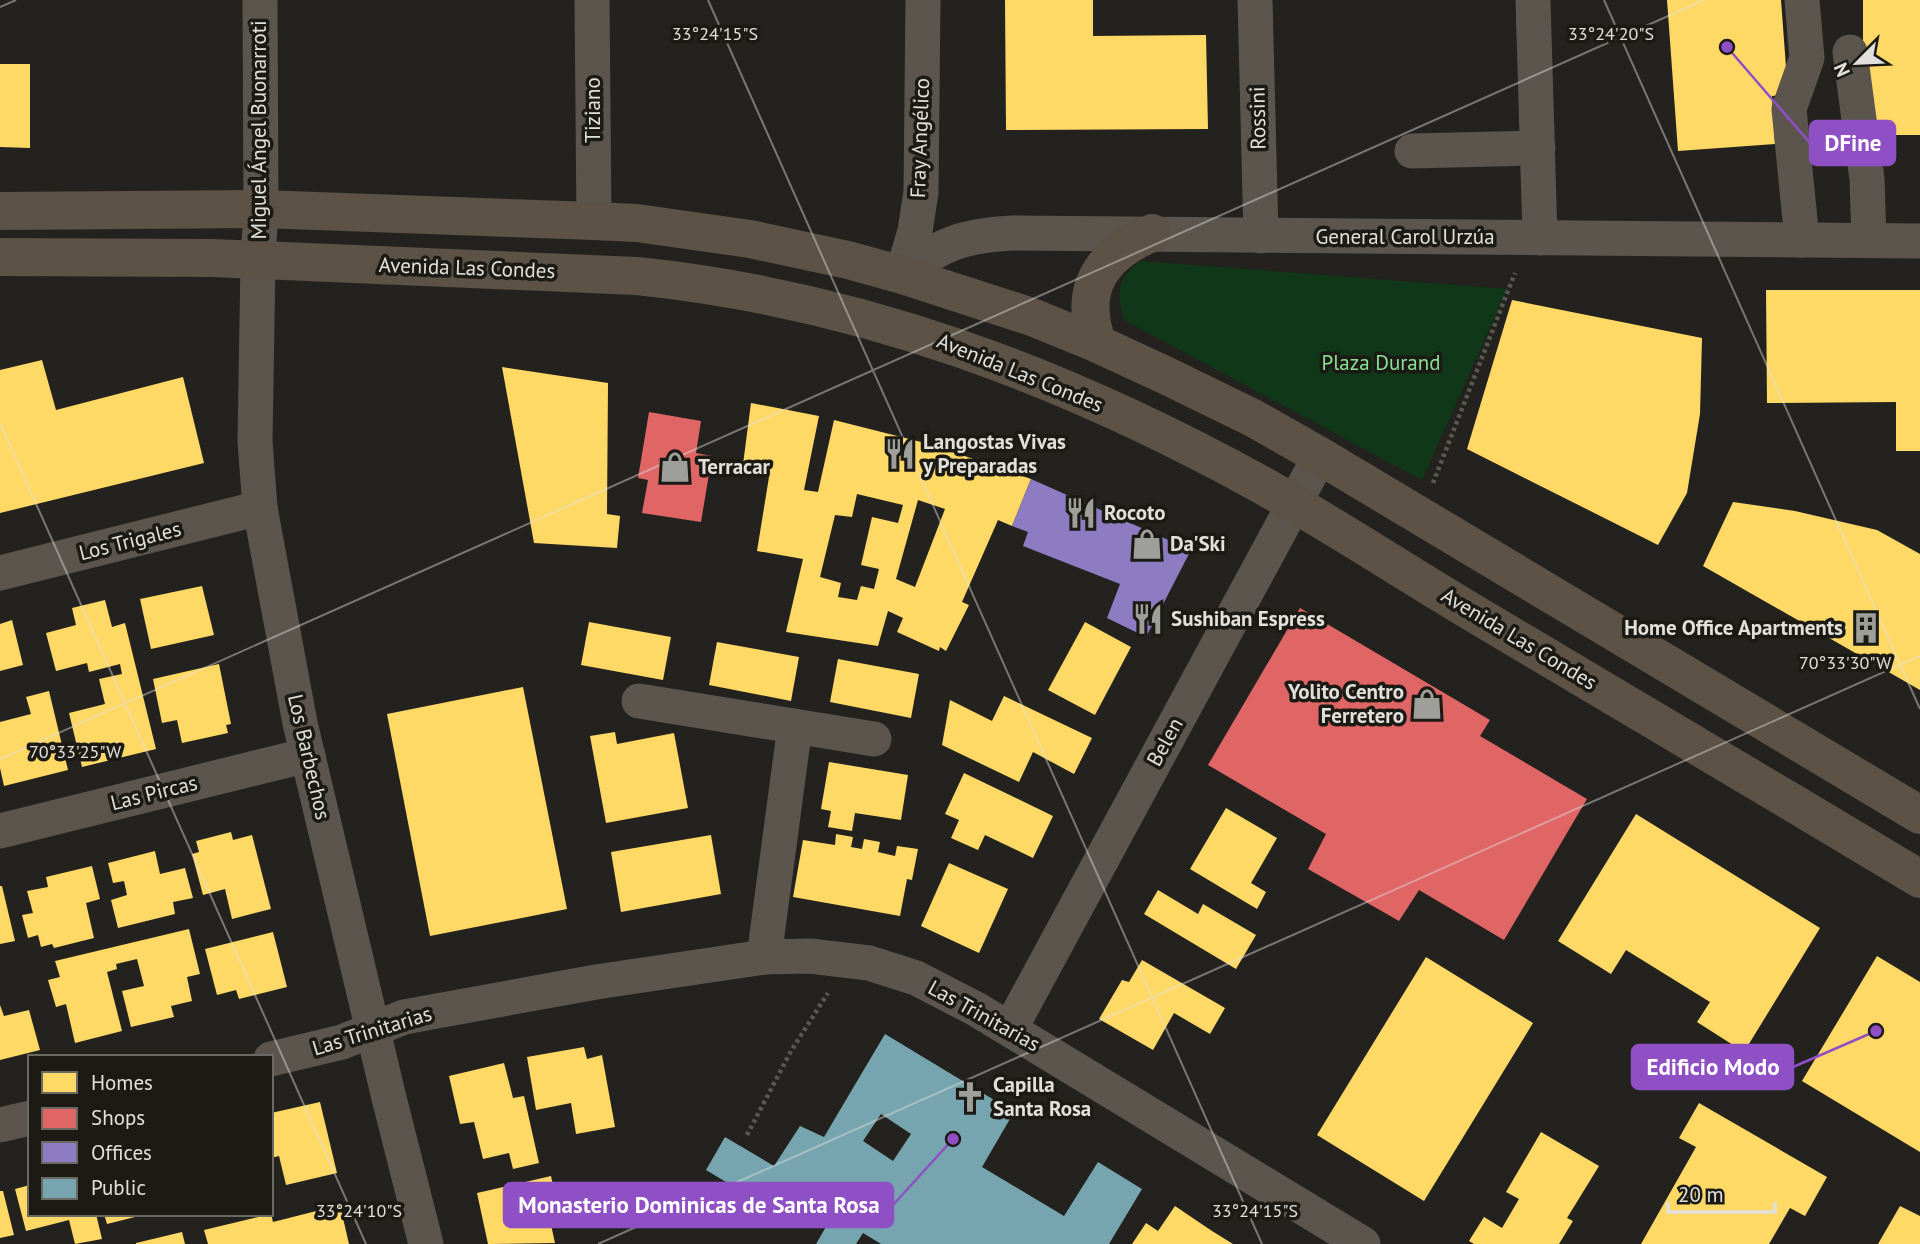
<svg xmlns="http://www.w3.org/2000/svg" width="1920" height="1244" font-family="'PT Sans',sans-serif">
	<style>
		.green { fill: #103818 }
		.homes { fill: #ffd966; fill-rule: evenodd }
		.shops { fill: #e06666 }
		.offices { fill: #8e7cc3 }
		.public { fill: #76a5af; fill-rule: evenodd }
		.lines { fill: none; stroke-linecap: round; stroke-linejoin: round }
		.path { stroke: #5b5751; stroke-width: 4.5; stroke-dasharray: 3.5 3.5; stroke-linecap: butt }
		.minor { stroke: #5b554e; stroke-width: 35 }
		.major { stroke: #5c5246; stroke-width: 38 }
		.ticks { fill: none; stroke: #e1e0dc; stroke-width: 2; stroke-opacity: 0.45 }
		.labels { text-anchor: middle; stroke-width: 7; stroke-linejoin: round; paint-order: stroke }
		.street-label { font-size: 21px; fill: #e1e0dc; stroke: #1b1a14 }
		.park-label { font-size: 21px; fill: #88e294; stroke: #1b1a14 }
		.poi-label { font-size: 21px; font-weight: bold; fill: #e1e0dc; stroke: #1b1a14; text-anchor: start }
		.ticks-label { font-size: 18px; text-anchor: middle; fill: #e1e0dc; stroke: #1b1a14; stroke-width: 7; stroke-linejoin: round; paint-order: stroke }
		.leader { fill: none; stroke: #8f50c5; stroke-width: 2.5 }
		.callout-dot { fill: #8f50c5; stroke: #1b1a14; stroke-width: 2.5 }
		.callout { fill: #8f50c5; stroke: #8f50c5; stroke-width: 2.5 }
		.callout-label { font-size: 23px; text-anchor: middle; font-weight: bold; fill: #fff }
	</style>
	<rect width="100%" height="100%" fill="#23221f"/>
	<path class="green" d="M1140,261L1507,289L1422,480L1124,320C1117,291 1115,281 1140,261Z"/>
	<g class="homes">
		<polygon points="1005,0 1093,0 1093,36 1206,35 1208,129 1006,130"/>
		<polygon points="1667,0 1781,0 1788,94 1772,96 1775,144 1678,151"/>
		<rect x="1863" y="0" width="57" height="135"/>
		<polygon points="0,64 30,64 30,148 0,147"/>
		<polygon points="1766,290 1920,290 1920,451 1896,451 1896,402 1767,403"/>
		<polygon points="1512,300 1702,338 1700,414 1687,493 1658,545 1467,449"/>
		<polygon points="42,360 56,410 183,377 204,463 0,513 0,370"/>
		<polygon points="502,367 608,383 607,514 620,516 617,548 534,543"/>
		<path d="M751,403L819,416L804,490L818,492L834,420L933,445L1031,479L1012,526L998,520L962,602L969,605L946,651L940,647L939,651L897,632L903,618L888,611L878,646L786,632L803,559L757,551L769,477L742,472ZM857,494L903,505L898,523L872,517L861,565L879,569L874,589L861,586L857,600L838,597L841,583L820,577L835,515L852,517ZM918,500L945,509L915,587L896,579Z"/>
		<polygon points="1733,502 1795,511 1877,530 1920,554 1920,690 1703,566"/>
		<polygon points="202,586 214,635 151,649 140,599"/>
		<polygon points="105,600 112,627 125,623 156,749 82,767 69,713 105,704 99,679 122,674 120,664 89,672 87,663 56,671 46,633 76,625 72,608"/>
		<polygon points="12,620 23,665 0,671 0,624"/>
		<polygon points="589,622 671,637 663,680 581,665"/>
		<polygon points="1085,622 1131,647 1095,715 1048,690"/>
		<polygon points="717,642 799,657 791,701 709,685"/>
		<polygon points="838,659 919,674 911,718 830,702"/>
		<polygon points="219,664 231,724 226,725 228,733 182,743 177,720 162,723 153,679"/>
		<polygon points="523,687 567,909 430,936 387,714"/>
		<polygon points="49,691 68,770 4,786 0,768 0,722 31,714 26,697"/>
		<polygon points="1004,696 1092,738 1074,774 1033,752 1019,782 942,745 950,700 992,721"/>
		<polygon points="615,732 617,744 674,733 688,808 606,823 590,736"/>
		<polygon points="829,762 908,775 901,820 855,813 852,831 828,827 831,811 821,809"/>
		<polygon points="964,773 1053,816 1033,858 985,835 978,850 951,838 959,820 945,814"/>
		<polygon points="1226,808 1277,838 1251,883 1266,892 1257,909 1190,869"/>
		<polygon points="1636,814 1820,928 1744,1052 1697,1022 1710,1002 1626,950 1611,974 1558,941"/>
		<polygon points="231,832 233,840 252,835 271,909 232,919 225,889 203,895 192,854 199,852 196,841"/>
		<polygon points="836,834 853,837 851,847 862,849 864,839 880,842 878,852 895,856 897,846 918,849 912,880 907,879 900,916 793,897 803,840 835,845"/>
		<polygon points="711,835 721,894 621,912 611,852"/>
		<polygon points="155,851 160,874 185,868 193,898 173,902 175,914 118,928 111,900 127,895 124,881 113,883 108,863"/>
		<polygon points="949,863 1008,889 979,953 921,926"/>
		<polygon points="92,866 100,899 86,903 94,938 54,948 52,944 41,947 38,935 28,938 22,915 33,913 27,891 48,887 46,877"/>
		<polygon points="0,886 2,886 15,941 0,944"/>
		<polygon points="1158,890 1198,914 1203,904 1256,935 1236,969 1144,914"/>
		<polygon points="189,929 200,974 187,977 192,1001 171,1006 174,1017 131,1027 122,991 144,986 137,959 116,964 117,969 107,972 122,1031 75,1043 66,1004 56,1007 48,980 60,977 55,961"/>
		<polygon points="273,932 287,987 239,999 236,990 217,995 205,949"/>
		<polygon points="1877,956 1920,982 1920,1152 1802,1081"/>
		<polygon points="1426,957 1533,1023 1424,1201 1317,1135"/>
		<polygon points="1142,960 1225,1008 1210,1034 1174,1013 1153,1050 1099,1019 1122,980 1129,982"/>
		<polygon points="0,1005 4,1016 29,1010 40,1050 0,1060"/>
		<polygon points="584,1047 587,1059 602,1055 615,1127 576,1134 571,1103 536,1110 527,1057"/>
		<polygon points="504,1063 513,1098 524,1096 539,1163 513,1169 509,1153 483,1159 474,1122 460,1124 449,1076"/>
		<polygon points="320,1102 337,1173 286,1185 279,1156 271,1158 271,1113"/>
		<polygon points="1699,1103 1827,1177 1805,1216 1790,1208 1769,1244 1641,1244 1696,1147 1679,1138"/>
		<polygon points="1541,1132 1599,1166 1567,1218 1573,1221 1559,1244 1474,1244 1469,1241 1484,1217 1502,1228 1519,1199 1506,1192"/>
		<polygon points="551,1176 558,1209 548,1211 555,1243 488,1244 477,1193"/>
		<polygon points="30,1185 30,1214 96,1214 102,1239 75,1244 69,1220 26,1231 15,1189"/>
		<polygon points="0,1191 3,1191 14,1235 0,1238"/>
		<polygon points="340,1205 349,1244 208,1244 204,1230 271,1214 273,1222"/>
		<polygon points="1175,1206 1212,1231 1233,1244 1132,1244 1146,1223 1158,1231"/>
		<polygon points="1900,1206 1920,1216 1920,1244 1878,1244"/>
		<polygon points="104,1214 142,1214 143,1215 107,1224"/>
		<polygon points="182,1232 185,1244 136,1244 136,1243"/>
	</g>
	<g class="shops">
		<polygon points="649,412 701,421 696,453 712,456 701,522 642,513 648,480 638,478"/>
		<polygon points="1300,608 1490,720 1480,736 1587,799 1504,940 1419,890 1399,921 1308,869 1326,834 1208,765"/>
	</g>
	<polygon class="offices" points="1031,479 1191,550 1146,637 1107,618 1120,584 1023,546 1028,532 1012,526"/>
	<path class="public" d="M885,1034L1014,1112L982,1167L1064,1216L1098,1162L1142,1189L1109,1244H881L863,1233L856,1244H816L827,1225L785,1201L778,1213L706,1170L725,1137L774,1166L800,1126L824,1137ZM881,1114L911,1134L893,1161L863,1141Z"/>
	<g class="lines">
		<g class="path">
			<polyline points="1433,483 1515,273"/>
			<polyline points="747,1135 791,1051 828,993"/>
		</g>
		<g class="minor">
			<polyline points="260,0 261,209 258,261 255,441 260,508 300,723 389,1098 426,1244"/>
			<polyline points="592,0 594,221"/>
			<polyline points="1255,0 1261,236"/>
			<polyline points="1533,0 1540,238"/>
			<polyline points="1802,0 1807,58 1789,109 1802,240"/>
			<polyline points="1850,52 1867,179 1869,240"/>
			<polyline points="1412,151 1538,148"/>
			<path d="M902,275C940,243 966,235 1014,233L1920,241"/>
			<polyline points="902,275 915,231 921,192 923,0"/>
			<polyline points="0,573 260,508"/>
			<polyline points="639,701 874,739"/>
			<polyline points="0,831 308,755"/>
			<polyline points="764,957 795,726"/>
			<polyline points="1010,1029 1320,456"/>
			<polyline points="271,1059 342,1042 404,1017 596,982 764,957 810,956 869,963 916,978 976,1009 1363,1244"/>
			<polyline points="0,1125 30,1118"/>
		</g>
		<g class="major">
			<polyline points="0,211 261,209 594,221 637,223 750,239 848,260 902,275 1032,317 1098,344 1167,376 1253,418 1320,456 1920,815"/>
			<path d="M0,257L212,258L637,276C860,299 1064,376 1260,484C1333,525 1403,571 1475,614C1623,702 1772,790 1920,879"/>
			<path d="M1098,344C1077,290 1101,254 1152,233"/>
		</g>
	</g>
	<path class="ticks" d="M708,0L1262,1244M1604,0L1920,709M0,7L16,0M0,423L366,1244M0,759L1704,0M598,1244L1920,656"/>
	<defs>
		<symbol id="restaurant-bare" viewBox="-9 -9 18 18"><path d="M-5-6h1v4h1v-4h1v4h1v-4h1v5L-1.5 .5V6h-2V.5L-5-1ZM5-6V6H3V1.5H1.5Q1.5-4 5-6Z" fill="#9e9e9a" stroke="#1b1a14" stroke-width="2.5" paint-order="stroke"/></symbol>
		<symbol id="shop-bare" viewBox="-9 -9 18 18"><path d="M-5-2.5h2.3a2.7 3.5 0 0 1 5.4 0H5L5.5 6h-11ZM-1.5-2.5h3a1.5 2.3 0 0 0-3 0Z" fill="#9e9e9a" stroke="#1b1a14" stroke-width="2.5" paint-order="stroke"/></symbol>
		<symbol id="building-bare" viewBox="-9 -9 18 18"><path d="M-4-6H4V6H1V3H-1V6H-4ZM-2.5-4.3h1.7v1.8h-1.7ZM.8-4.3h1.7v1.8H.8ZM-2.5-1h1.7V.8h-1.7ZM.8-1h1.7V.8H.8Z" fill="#9e9e9a" stroke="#1b1a14" stroke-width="2.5" paint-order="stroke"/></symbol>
		<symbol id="church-bare" viewBox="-9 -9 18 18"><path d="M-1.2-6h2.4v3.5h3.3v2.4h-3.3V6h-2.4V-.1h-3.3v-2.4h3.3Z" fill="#9e9e9a" stroke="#1b1a14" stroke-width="2.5" paint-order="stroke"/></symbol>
	</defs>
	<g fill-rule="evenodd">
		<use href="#restaurant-bare" x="878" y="432" width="44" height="44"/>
		<use href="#shop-bare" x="653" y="445" width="44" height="44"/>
		<use href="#restaurant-bare" x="1059" y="491" width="44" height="44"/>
		<use href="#shop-bare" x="1125" y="522" width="44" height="44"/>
		<use href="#restaurant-bare" x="1126" y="597" width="44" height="44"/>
		<use href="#building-bare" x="1844" y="606" width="44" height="44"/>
		<use href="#shop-bare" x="1405" y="682" width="44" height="44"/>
		<use href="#church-bare" x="948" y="1075" width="44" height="44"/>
	</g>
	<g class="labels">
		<g class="street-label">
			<text transform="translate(593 110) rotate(-90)" y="7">Tiziano</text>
			<text transform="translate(1258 118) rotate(-91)" y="7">Rossini</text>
			<text transform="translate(259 130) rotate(-90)" y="7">Miguel Ángel Buonarroti</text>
			<text transform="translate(920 138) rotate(-88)" y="7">Fray Angélico</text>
			<text x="1405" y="244">General Carol Urzúa</text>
			<text transform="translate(467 268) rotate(2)" y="7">Avenida Las Condes</text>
			<text transform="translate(1020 373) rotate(22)" y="7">Avenida Las Condes</text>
			<text transform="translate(130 541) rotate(-14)" y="7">Los Trigales</text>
			<text transform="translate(1519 639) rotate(31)" y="7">Avenida Las Condes</text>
			<text transform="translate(1165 742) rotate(-61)" y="7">Belen</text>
			<text transform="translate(309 757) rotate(77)" y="7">Los Barbechos</text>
			<text transform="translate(154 793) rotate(-14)" y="7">Las Pircas</text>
			<text transform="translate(984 1016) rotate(29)" y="7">Las Trinitarias</text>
			<text transform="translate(372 1031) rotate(-17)" y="7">Las Trinitarias</text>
		</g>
		<g class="park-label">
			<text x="1381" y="370">Plaza Durand</text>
		</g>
		<g class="poi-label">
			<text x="923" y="449">Langostas Vivas<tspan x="923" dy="24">y Preparadas</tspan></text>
			<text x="698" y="474">Terracar</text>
			<text x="1104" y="520">Rocoto</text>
			<text x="1170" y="551">Da'Ski</text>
			<text x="1171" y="626">Sushiban Espress</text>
			<text x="1843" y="635" text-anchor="end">Home Office Apartments</text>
			<text x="1404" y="699" text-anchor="end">Yolito Centro<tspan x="1404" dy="24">Ferretero</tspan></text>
			<text x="993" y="1092">Capilla<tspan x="993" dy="24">Santa Rosa</tspan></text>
		</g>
	</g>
	<g class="ticks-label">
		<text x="715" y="40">33°24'15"S</text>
		<text x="1611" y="40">33°24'20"S</text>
		<text x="1845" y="669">70°33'30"W</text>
		<text x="75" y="758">70°33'25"W</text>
		<text x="359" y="1217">33°24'10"S</text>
		<text x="1255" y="1217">33°24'15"S</text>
	</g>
	<path class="leader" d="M1727 47L1810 143M1876 1031L1793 1067M953 1139L893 1205"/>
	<g class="callout-dot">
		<circle cx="1727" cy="47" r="7"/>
		<circle cx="1876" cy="1031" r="7"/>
		<circle cx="953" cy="1139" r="7"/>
	</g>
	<g class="callout">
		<rect x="1810" y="121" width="85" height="44" rx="7"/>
		<rect x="1632" y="1045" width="161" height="44" rx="7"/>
		<rect x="504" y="1183" width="389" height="44" rx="7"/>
	</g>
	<g class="callout-label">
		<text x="1853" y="151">DFine</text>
		<text x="1713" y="1075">Edificio Modo</text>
		<text x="699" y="1213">Monasterio Dominicas de Santa Rosa</text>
	</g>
	<rect x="28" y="1055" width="245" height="161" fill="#1b1a14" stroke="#6a6964" stroke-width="2"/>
	<rect x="42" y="1072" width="35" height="21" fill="#ffd966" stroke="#6a6964" stroke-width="2"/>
	<text x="91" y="1090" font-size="21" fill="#e1e0dc">Homes</text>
	<rect x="42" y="1108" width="35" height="21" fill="#e06666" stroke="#6a6964" stroke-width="2"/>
	<text x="91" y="1125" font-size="21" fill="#e1e0dc">Shops</text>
	<rect x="42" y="1142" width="35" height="21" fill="#8e7cc3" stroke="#6a6964" stroke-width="2"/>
	<text x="91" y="1160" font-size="21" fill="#e1e0dc">Offices</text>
	<rect x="42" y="1178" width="35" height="21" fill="#76a5af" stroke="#6a6964" stroke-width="2"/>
	<text x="91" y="1195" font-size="21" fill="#e1e0dc">Public</text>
	<g transform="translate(1857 63) rotate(246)" stroke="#1b1a14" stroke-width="5" paint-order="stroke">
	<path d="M0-5L12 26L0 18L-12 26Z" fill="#e1e0dc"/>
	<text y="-10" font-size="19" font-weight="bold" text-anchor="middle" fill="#e1e0dc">N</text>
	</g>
	<path d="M1668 1202v10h107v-10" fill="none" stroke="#e1e0dc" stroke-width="3.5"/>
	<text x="1678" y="1202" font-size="21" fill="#e1e0dc" stroke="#1b1a14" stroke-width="5" paint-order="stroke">20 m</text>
</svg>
